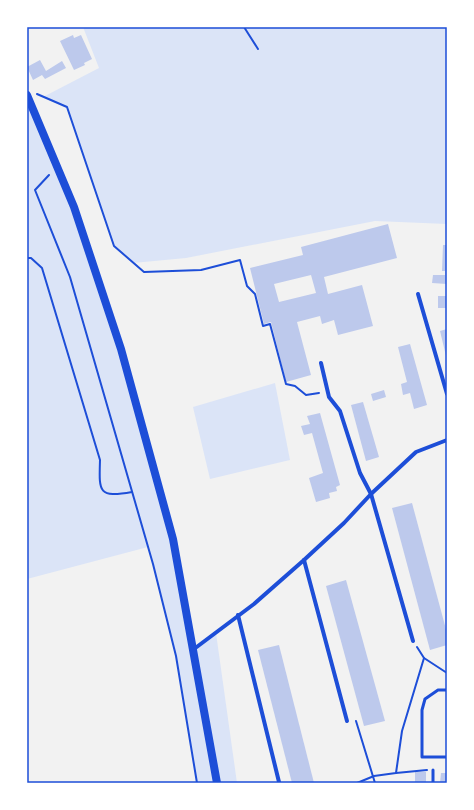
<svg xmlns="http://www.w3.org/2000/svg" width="474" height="810" font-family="'Nunito Sans',sans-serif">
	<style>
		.green { fill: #dbe4f7 }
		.building { fill: #bdc9ec; fill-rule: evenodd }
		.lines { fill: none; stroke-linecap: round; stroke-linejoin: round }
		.path { stroke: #1d4ed8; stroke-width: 2 }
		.service { stroke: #1d4ed8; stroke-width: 3 }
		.minor { stroke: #1d4ed8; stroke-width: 4 }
		.secondary { stroke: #1d4ed8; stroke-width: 8 }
		.neatline { fill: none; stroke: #1d4ed8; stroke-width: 1.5 }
	</style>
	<rect width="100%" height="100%" fill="#f2f2f2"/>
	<g class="green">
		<polygon points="83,27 447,27 447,224 375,221 186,258 133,263 114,246 67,108 43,97 99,68"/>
		<polygon points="30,102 95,269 173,539 194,648 216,633 237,783 197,783 176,656 148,547 27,579 27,107"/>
		<polygon points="275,383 290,460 210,479 193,407"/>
	</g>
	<g class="building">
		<polygon points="73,35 74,38 81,35 92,59 84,63 85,65 74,70 60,41"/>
		<polygon points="40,60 46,71 62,61 66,68 45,79 42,75 33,80 27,67"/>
		<path d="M388,224L397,258L324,277L328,294L362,285L373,326L338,335L334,320L322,324L320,316L297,322L311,375L286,382L271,322L264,324L250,268L303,255L301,247ZM311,275L316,293L279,302L274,284Z"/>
		<polygon points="443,245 447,245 447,284 432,283 433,275 445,275 445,271 442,271"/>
		<rect x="438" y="296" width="9" height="12"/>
		<polygon points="447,329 447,360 440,331"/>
		<polygon points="410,344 427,405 414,409 410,393 403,395 401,384 407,382 398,347"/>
		<polygon points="384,390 386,397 373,401 371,394"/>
		<polygon points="363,402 379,457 366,461 351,405"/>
		<polygon points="320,413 340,485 336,487 337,491 329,493 330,498 316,502 309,478 323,473 312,433 304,435 301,426 310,424 307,416"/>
		<polygon points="412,503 447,633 447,645 430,650 392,508"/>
		<polygon points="346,580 385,721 364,726 326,586"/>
		<polygon points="279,645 314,783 292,783 258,650"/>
		<rect x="415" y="772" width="11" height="11"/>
		<polygon points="441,773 447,773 447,783 440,783"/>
	</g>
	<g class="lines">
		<g class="path">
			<polyline points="244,27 258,49"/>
			<polyline points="37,94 67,107 114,246 144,272 201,270 240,260 247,286 255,294 263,326 270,324 286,384 295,386 306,395 319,393"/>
			<polyline points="49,175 35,190 70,277 153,564 176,656 197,783"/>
			<path d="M27,258H31L42,268L100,460C99,492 98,498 132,492"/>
			<polyline points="424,658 447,673"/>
			<polyline points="356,721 375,783"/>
			<polyline points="396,773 427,770"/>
			<polyline points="357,783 374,776 396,773 402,731 424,658 417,647"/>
		</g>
		<g class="service">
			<polyline points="447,690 438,690 425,699 422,710 422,757 447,757"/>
			<polyline points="433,783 433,770"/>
		</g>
		<g class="minor">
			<polyline points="418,294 447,394"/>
			<polyline points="321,363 329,397 340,411 360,473 371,494 413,641"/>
			<polyline points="304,560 347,721"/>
			<polyline points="238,615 279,782"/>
			<polyline points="194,649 254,604 304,560 344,523 371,494 416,452 447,440"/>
		</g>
		<polyline class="secondary" points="27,95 74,207 121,349 173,539 217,783"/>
	</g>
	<rect width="474" height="810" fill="none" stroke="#ffffff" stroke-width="56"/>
	<rect x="28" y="28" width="418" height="754" class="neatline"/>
</svg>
